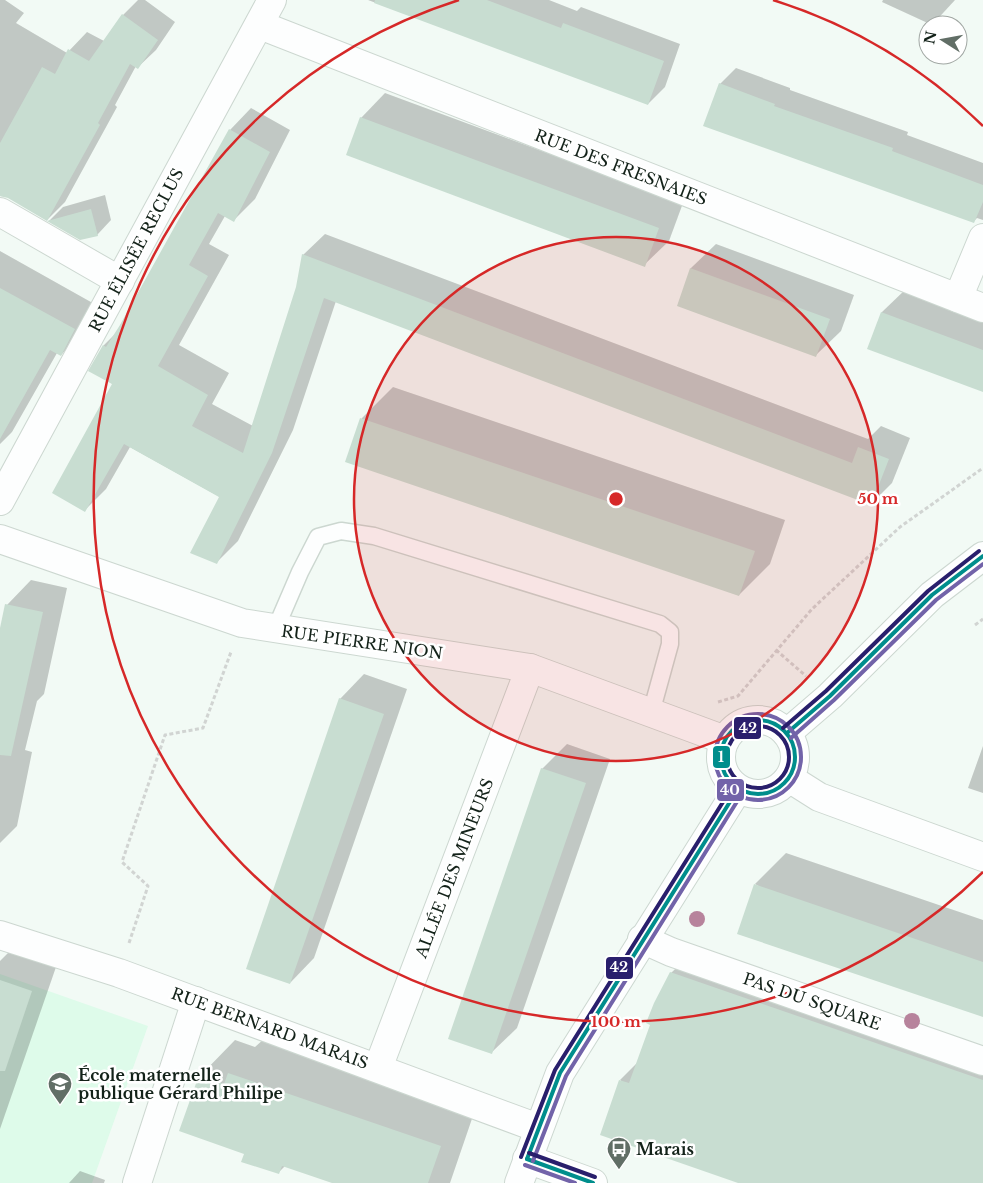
<svg xmlns="http://www.w3.org/2000/svg" width="983" height="1183" font-family="'Libre Baskerville',serif">
	<style>
		.built { fill: #defbea }
		.shadow { fill: #0003 }
		.building { fill: #c8ddd1 }
		.lines { fill: none; stroke-linecap: round; stroke-linejoin: round }
		.service-casing { stroke: #ccd7d0; stroke-width: 19 }
		.minor-casing { stroke: #ccd7d0; stroke-width: 30 }
		.tertiary-casing { stroke: #ccd7d0; stroke-width: 30 }
		.path { stroke: #d1d4d2; stroke-width: 3; stroke-dasharray: 4 2.5; stroke-linecap: butt }
		.service { stroke: #fdfefe; stroke-width: 16 }
		.minor { stroke: #fdfefe; stroke-width: 28 }
		.tertiary { stroke: #fdfefe; stroke-width: 28 }
		.bus-1-casing { stroke: #fff; stroke-width: 8 }
		.bus-2-casing { stroke: #fff; stroke-width: 8 }
		.bus-3-casing { stroke: #fff; stroke-width: 8 }
		.bus-1 { stroke: #008e8c; stroke-width: 4 }
		.bus-2 { stroke: #7263a9; stroke-width: 4 }
		.bus-3 { stroke: #291f6c; stroke-width: 4 }
		.tree { fill: #b7839c }
		.ring { fill: none; stroke: #d62828; stroke-width: 2.5 }
		.labels { text-anchor: middle; stroke-width: 5; stroke-linejoin: round; paint-order: stroke }
		.street-label { font-size: 16px; fill: #132219; stroke: #fff }
		.poi-label { font-size: 16px; font-weight: bold; fill: #132219; stroke: #fff; text-anchor: start }
		.centre { fill: #d62828; stroke: #fff; stroke-width: 2.5 }
		.ring-label { font-size: 15px; text-anchor: middle; font-weight: bold; fill: #d62828; stroke: #fff; stroke-width: 5; stroke-linejoin: round; paint-order: stroke }
		.line-badge { stroke: #fff; stroke-width: 2 }
		.badge-label { font-size: 14px; text-anchor: middle; font-weight: bold; fill: #fff }
	</style>
	<rect width="100%" height="100%" fill="#f2faf5"/>
	<polygon class="built" points="0,974 148,1026 92,1183 0,1183"/>
	<g class="shadow">
		<polygon points="0,0 5,0 24,13 16,23 67,53 87,32 104,41 123,15 138,0 145,0 175,22 156,50 138,67 136,66 115,105 117,107 65,202 47,220 8,197 0,196"/>
		<polygon points="368,0 549,0 577,11 581,7 680,44 665,87 648,104"/>
		<polygon points="883,0 955,0 932,25 882,2"/>
		<polygon points="736,68 790,88 790,90 908,132 907,135 983,163 983,220 977,218 973,222 720,84"/>
		<polygon points="385,93 683,203 669,241 644,265 361,118"/>
		<polygon points="251,108 290,130 255,199 234,220 225,216 209,244 229,255 179,345 229,373 212,404 253,426 297,288 303,255 325,234 868,439 881,426 910,438 892,483 871,504 336,301 293,430 238,541 217,562 220,497 130,447 106,489 85,510 113,384 90,371 104,345 116,333 230,130"/>
		<polygon points="105,195 111,220 97,235 49,221 63,207"/>
		<polygon points="716,244 854,295 841,331 816,355 678,305 691,268"/>
		<polygon points="0,251 98,306 84,331 61,355 57,353 12,432 0,444"/>
		<polygon points="907,288 983,316 983,391 869,348 882,312"/>
		<polygon points="393,387 785,520 770,564 739,595 347,461 362,418"/>
		<polygon points="31,580 67,588 44,694 37,701 25,750 32,752 17,826 0,843 0,634 7,605"/>
		<polygon points="364,674 407,689 314,958 290,983 340,699"/>
		<polygon points="567,744 610,759 517,1028 492,1052 542,769"/>
		<polygon points="983,746 983,793 968,788"/>
		<polygon points="786,853 983,920 983,1016 755,884"/>
		<polygon points="10,951 56,967 0,1129 0,961"/>
		<polygon points="692,953 983,1054 983,1183 743,1183 620,1080 638,1062 671,973"/>
		<polygon points="265,1038 475,1110 450,1183 335,1183 285,1166 278,1173 246,1153 200,1076 235,1040 255,1047"/>
		<polygon points="80,1171 105,1180 104,1183 69,1183"/>
	</g>
	<g class="building">
		<polygon points="375,0 487,0 561,28 563,23 664,61 648,105 374,3"/>
		<polygon points="122,14 158,40 138,69 130,64 98,123 100,125 47,221 8,198 0,196 0,143 42,67 55,74 68,49 89,61"/>
		<polygon points="719,83 775,104 774,106 893,148 892,151 983,185 983,202 974,223 703,126"/>
		<polygon points="360,117 659,228 645,267 346,155"/>
		<polygon points="229,129 270,152 234,222 218,213 189,265 208,276 158,366 208,395 192,426 243,453 296,287 302,254 852,463 858,447 889,459 871,505 324,298 272,453 217,564 190,553 219,497 124,444 85,512 52,493 112,384 88,371 103,345 106,347 120,325"/>
		<polygon points="91,209 98,236 80,240 47,221"/>
		<polygon points="690,268 830,319 816,357 677,306"/>
		<polygon points="0,288 75,329 61,356 50,350 0,439"/>
		<polygon points="881,312 983,350 983,392 867,349"/>
		<polygon points="360,418 755,551 739,596 345,462"/>
		<polygon points="5,604 43,612 11,756 0,755 0,628"/>
		<polygon points="339,698 384,714 290,984 246,969"/>
		<polygon points="541,768 586,783 492,1054 448,1039"/>
		<polygon points="754,884 983,962 983,1017 737,934"/>
		<polygon points="670,972 983,1080 983,1183 738,1183 600,1135 619,1080 629,1083 650,1025 646,1023 654,1003"/>
		<polygon points="0,980 32,991 5,1071 0,1071"/>
		<polygon points="228,1073 441,1146 428,1183 332,1183 282,1166 279,1174 241,1162 244,1154 179,1131 199,1075 224,1084"/>
	</g>
	<g class="lines">
		<defs>
			<polyline id="service" points="275,630 300,572 318,537 341,531 374,536 660,624 670,632 670,644 651,713"/>
			<g id="minor">
				<polyline points="260,25 983,308"/>
				<polyline points="0,212 120,281"/>
				<polyline points="958,298 983,238"/>
				<polyline points="0,501 272,0"/>
				<polyline points="0,539 242,623 530,668 725,740"/>
				<polyline points="789,778 819,797 983,857"/>
				<polyline points="0,935 119,973 538,1128"/>
				<polyline points="642,939 671,952 983,1061"/>
				<polyline points="378,1068 530,668"/>
				<polyline points="527,1159 593,1183"/>
				<polyline points="137,1183 196,1001"/>
			</g>
			<g id="tertiary">
				<circle cx="758" cy="757" r="37"/>
				<polyline points="787,733 830,696 932,595 983,556"/>
				<polyline points="519,1183 560,1073 738,789"/>
			</g>
		</defs>
		<use href="#service" class="service-casing"/>
		<use href="#minor" class="minor-casing"/>
		<use href="#tertiary" class="tertiary-casing"/>
		<g class="path">
			<polyline points="975,625 983,619"/>
			<polyline points="776,650 806,676"/>
			<polyline points="718,702 738,696 812,609 900,527 983,468"/>
			<polyline points="129,943 148,886 122,862 165,735 203,728 231,652"/>
		</g>
		<use href="#service" class="service"/>
		<use href="#minor" class="minor"/>
		<use href="#tertiary" class="tertiary"/>
		<defs>
			<g id="bus-1">
				<circle cx="758" cy="757" r="37"/>
				<polyline points="787,733 830,696 932,595 983,556"/>
				<polyline points="527,1159 560,1073 738,789"/>
				<polyline points="527,1159 593,1183"/>
			</g>
			<g id="bus-2">
				<circle cx="758" cy="757" r="43"/>
				<polyline points="791,738 834,700 936,600 983,564"/>
				<polyline points="533,1161 566,1076 743,792"/>
				<polyline points="525,1165 575,1183"/>
			</g>
			<g id="bus-3">
				<circle cx="758" cy="757" r="31"/>
				<polyline points="783,728 826,691 928,591 979,551"/>
				<polyline points="529,1153 595,1177"/>
				<polyline points="521,1157 555,1070 733,786"/>
			</g>
		</defs>
		<use href="#bus-1" class="bus-1-casing"/>
		<use href="#bus-2" class="bus-2-casing"/>
		<use href="#bus-3" class="bus-3-casing"/>
		<use href="#bus-1" class="bus-1"/>
		<use href="#bus-2" class="bus-2"/>
		<use href="#bus-3" class="bus-3"/>
	</g>
	<g class="tree">
		<circle cx="697" cy="919" r="8"/>
		<circle cx="912" cy="1021" r="8"/>
	</g>
	<circle cx="616" cy="499" r="262" fill="#d62828" fill-opacity=".12"/>
	<g class="ring">
		<circle cx="616" cy="499" r="262"/>
		<path d="M983 872A523 523 0 1 1 459 0M773 0A523 523 0 0 1 983 126"/>
	</g>
	<defs>
		<symbol id="school-pin" viewBox="-11 -11 22 30"><path d="M0 17L-7.5 6A9.5 9.5 0 1 1 7.5 6Z" fill="#616e66" stroke="#fff"/><path d="M0-5L7-2L0 1L-7-2ZM-4 1L0 2.5L4 1V4Q0 6-4 4Z" fill="#fff"/></symbol>
		<symbol id="bus-pin" viewBox="-11 -11 22 30"><path d="M0 17L-7.5 6A9.5 9.5 0 1 1 7.5 6Z" fill="#616e66" stroke="#fff"/><path d="M-5-6H5V4H4V6H2V4H-2V6H-4V4H-5ZM-3.5-4V0h7V-4ZM-3.5 1.2v1.5H-2V1.2ZM2 1.2v1.5H3.5V1.2Z" fill="#fff"/></symbol>
	</defs>
	<g fill-rule="evenodd">
		<use href="#school-pin" x="46" y="1070" width="28" height="38"/>
		<use href="#bus-pin" x="605" y="1135" width="28" height="38"/>
	</g>
	<g class="labels">
		<g class="street-label">
			<text transform="translate(621 167) rotate(21)" y="6">RUE DES FRESNAIES</text>
			<text transform="translate(136 250) rotate(-62)" y="6">RUE ÉLISÉE RECLUS</text>
			<text transform="translate(362 642) rotate(8)" y="6">RUE PIERRE NION</text>
			<text transform="translate(454 868) rotate(-69)" y="6">ALLÉE DES MINEURS</text>
			<text transform="translate(812 1001) rotate(19)" y="6">PAS DU SQUARE</text>
			<text transform="translate(270 1028) rotate(20)" y="6">RUE BERNARD MARAIS</text>
		</g>
		<g class="poi-label">
			<text x="78" y="1081">École maternelle<tspan x="78" dy="18">publique Gérard Philipe</tspan></text>
			<text x="636" y="1155">Marais</text>
		</g>
	</g>
	<circle cx="616" cy="499" r="8" class="centre"/>
	<g class="ring-label">
		<text x="878" y="504">50 m</text>
		<text x="616" y="1027">100 m</text>
	</g>
	<g class="line-badge">
		<rect x="733" y="716" width="29" height="24" rx="5" fill="#291f6c"/>
		<rect x="712" y="745" width="19" height="24" rx="5" fill="#008e8c"/>
		<rect x="716" y="778" width="29" height="24" rx="5" fill="#7263a9"/>
		<rect x="605" y="956" width="29" height="24" rx="5" fill="#291f6c"/>
	</g>
	<g class="badge-label">
		<text x="748" y="733">42</text>
		<text x="721" y="762">1</text>
		<text x="730" y="795">40</text>
		<text x="619" y="972">42</text>
	</g>
	<g transform="translate(943 40) rotate(281)"><circle r="24" fill="#ffffff" stroke="#a1a7a3"/>
	<path d="M0-4L9 19L0 12L-9 19Z" fill="#616e66"/>
	<text y="-8" font-size="14" font-weight="bold" text-anchor="middle" fill="#132219">N</text>
	</g>
</svg>
